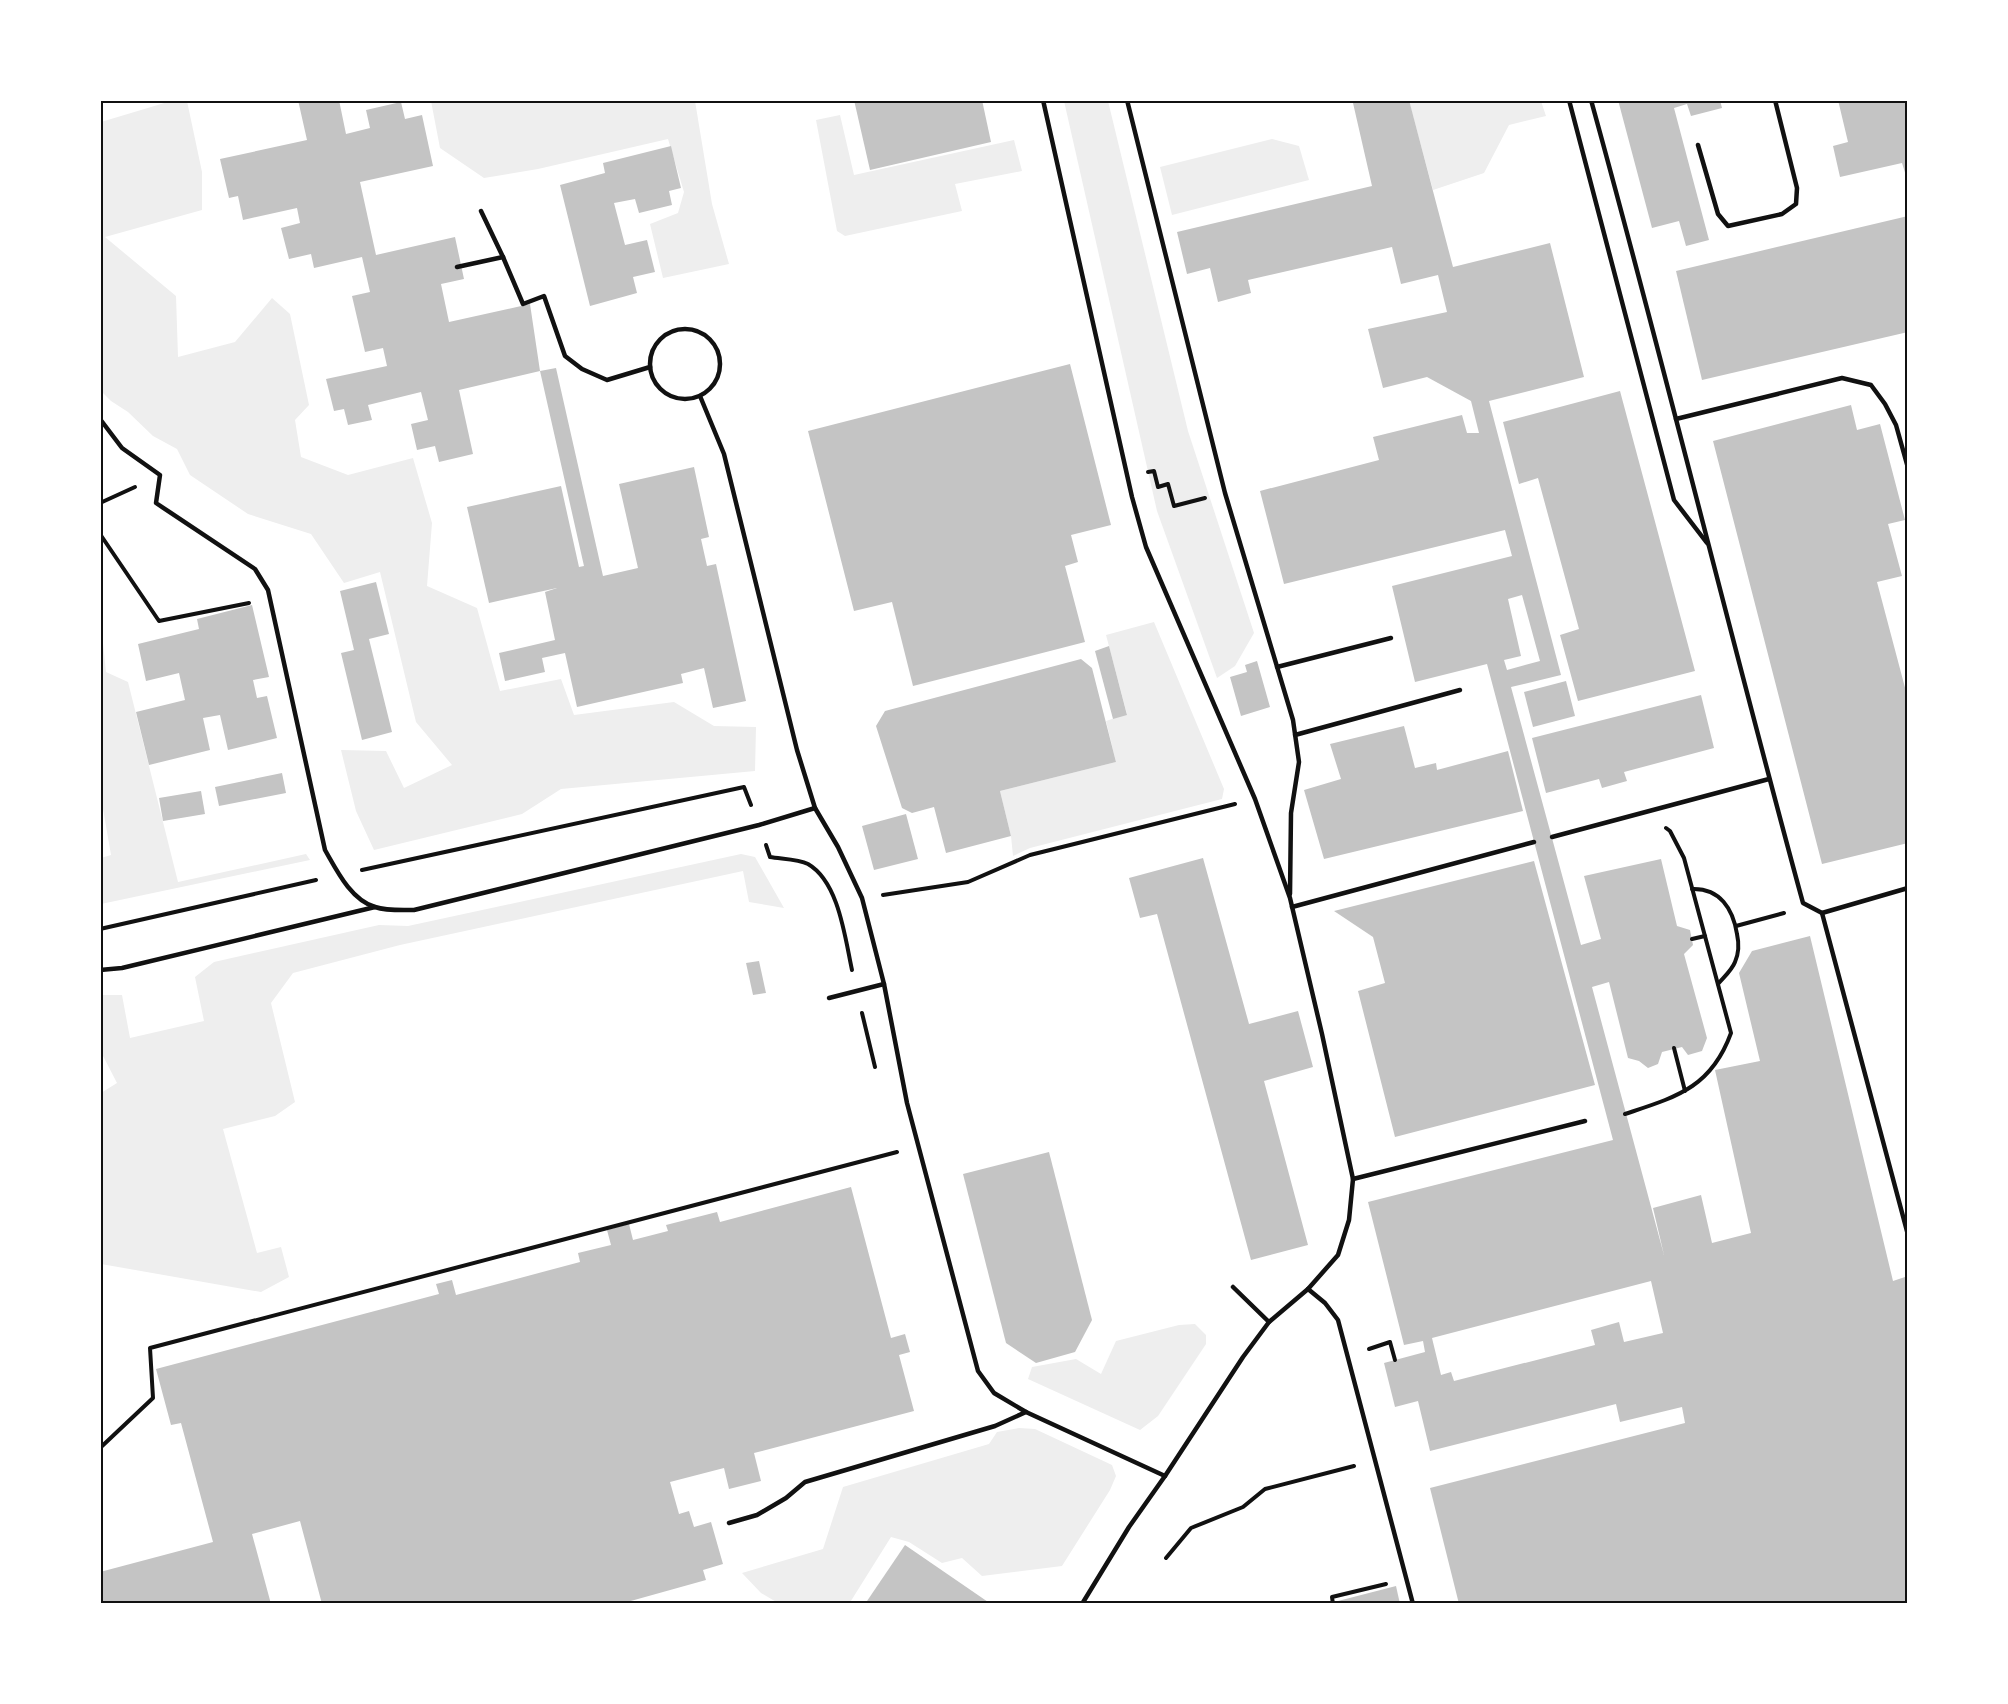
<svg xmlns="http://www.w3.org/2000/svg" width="2008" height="1704" font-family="'Playfair Display',serif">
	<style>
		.green { fill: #eee }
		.building { fill: #c4c4c4; fill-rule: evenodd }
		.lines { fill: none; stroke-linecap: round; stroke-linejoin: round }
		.path { stroke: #111; stroke-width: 4 }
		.service { stroke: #111; stroke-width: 4.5 }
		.neatline { fill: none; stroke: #111; stroke-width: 2 }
	</style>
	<rect width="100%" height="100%" fill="#fff"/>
	<g class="green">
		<polygon points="171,101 187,101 202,172 202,210 105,237 176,296 178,357 235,342 272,298 290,314 309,405 295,420 301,457 348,475 413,458 432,523 427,586 477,608 500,691 561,679 574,715 674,702 714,726 756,727 755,771 561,789 522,814 374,850 356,811 341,750 386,751 404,788 452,765 416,722 380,572 344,583 311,534 248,514 190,475 177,449 153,436 128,412 111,401 101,391 101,122"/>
		<polygon points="431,101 695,101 712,204 729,264 663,278 650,224 678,213 684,192 668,139 538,169 484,178 440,148"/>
		<polygon points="1064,101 1108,101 1188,431 1254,633 1235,666 1217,678 1157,511"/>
		<polygon points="1409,101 1541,101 1546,116 1509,125 1484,173 1433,190"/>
		<polygon points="840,115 854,175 1014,140 1022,171 955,184 962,211 845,236 837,231 816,120"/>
		<polygon points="1272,139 1299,146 1309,180 1172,215 1160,167"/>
		<polygon points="1154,622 1224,789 1222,799 1030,848 1013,856 1011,836 1000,791 1116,762 1106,721 1127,714 1106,635"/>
		<polygon points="101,642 103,643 106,672 128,682 178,882 306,854 310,860 101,904 101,858 111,855 101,797"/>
		<polygon points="741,854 755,857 784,908 749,902 743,871 400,945 293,973 271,1003 295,1102 275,1116 223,1129 257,1253 281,1247 289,1277 261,1292 101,1264 101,1093 117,1083 101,1052 101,995 122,995 130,1038 204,1021 195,977 214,962 379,925 408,926"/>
		<polygon points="1195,1324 1206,1335 1206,1344 1158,1416 1140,1430 1028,1379 1032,1367 1076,1359 1101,1374 1116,1341 1179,1325"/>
		<polygon points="1019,1428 1035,1429 1112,1465 1116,1476 1110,1490 1062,1566 982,1576 962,1558 942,1563 909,1542 891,1537 849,1604 778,1603 761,1593 742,1573 823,1549 843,1487 989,1444 997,1432"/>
	</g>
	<g class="building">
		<polygon points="298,100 339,100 346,134 370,128 366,110 401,102 405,119 422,115 433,166 360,182 376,255 455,237 464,279 441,284 449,322 530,304 540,371 459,390 473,454 439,462 435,446 417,450 411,424 428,420 421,392 368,405 372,420 348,425 344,409 334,411 326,379 387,366 383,348 365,352 352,296 370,292 362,257 314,268 311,254 289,259 281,228 300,223 297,208 243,220 238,196 229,198 220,159 307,140"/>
		<polygon points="854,100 982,100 991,142 870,170"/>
		<path d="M1363,100H1409L1453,267L1550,243L1584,377L1489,401L1561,675L1511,687L1581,945L1601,939L1584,876L1661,859L1677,926L1690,930L1693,945L1684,954L1707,1038L1702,1051L1688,1055L1682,1047L1662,1052L1658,1064L1648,1068L1639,1061L1628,1058L1609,982L1592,987L1664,1255L1653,1208L1701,1195L1712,1243L1751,1233L1715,1070L1760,1061L1739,973L1752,951L1810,936L1893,1281L1905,1277L1908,1289V1604H1459L1430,1488L1685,1423L1682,1407L1620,1422L1616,1404L1430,1451L1418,1401L1395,1407L1384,1363L1425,1352L1423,1341L1404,1345L1368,1202L1613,1140L1487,664L1415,682L1392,586L1512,556L1505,530L1284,584L1260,491L1379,460L1373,437L1462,415L1467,433H1479L1471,401L1427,377L1383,388L1368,329L1447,312L1438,275L1401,284L1392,247L1248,280L1251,293L1218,302L1210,268L1187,274L1177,232L1372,186L1353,103ZM1522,595L1540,661L1507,670L1504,660L1521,656L1508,599ZM1651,1281L1663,1333L1624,1342L1619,1322L1591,1330L1595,1345L1454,1381L1451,1372L1441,1375L1432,1338Z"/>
		<polygon points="1618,100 1720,100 1722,108 1691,116 1687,104 1674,108 1709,240 1686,246 1679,221 1652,228"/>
		<polygon points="1838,100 1908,100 1908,182 1902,163 1840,177 1833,146 1848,142"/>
		<polygon points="671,146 681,188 669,191 672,205 639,213 635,199 614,203 625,245 647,240 655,272 633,277 637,293 590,306 560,185 605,173 603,163"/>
		<polygon points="1908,216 1908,332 1702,380 1676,271"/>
		<polygon points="1070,364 1111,525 1071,535 1078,562 1065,566 1085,642 913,686 892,602 854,611 808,431"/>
		<polygon points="556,368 603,576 638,568 619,484 694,467 709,537 701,539 707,566 716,564 746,701 713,708 704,668 681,674 683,683 577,707 565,653 542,658 545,672 505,681 499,653 555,640 545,592 557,588 489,603 467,507 561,486 579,567 584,566 540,371"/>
		<polygon points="1620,391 1695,671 1578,701 1560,635 1579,629 1538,478 1519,484 1503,422"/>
		<polygon points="1851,405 1857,430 1880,424 1905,520 1888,524 1902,576 1877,582 1908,699 1908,843 1822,864 1713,441"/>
		<polygon points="376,582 389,634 369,639 392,732 362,740 341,653 354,650 340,591"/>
		<polygon points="252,605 269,677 253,680 257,698 267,696 277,738 228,750 220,715 203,718 210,750 149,765 136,712 185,700 179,673 146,681 138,644 199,629 197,619"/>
		<polygon points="1109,646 1127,715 1113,719 1095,651"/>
		<polygon points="1081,659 1092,668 1116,762 1000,791 1011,836 946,853 934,807 912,813 902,808 876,726 885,711"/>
		<polygon points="1257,661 1270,707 1241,716 1230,677 1247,672 1245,665"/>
		<polygon points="1566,681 1575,716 1533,727 1524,692"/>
		<polygon points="1701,695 1714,748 1624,772 1627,781 1602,788 1599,779 1546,793 1532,738"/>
		<polygon points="1404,726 1415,768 1436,763 1437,770 1508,751 1523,811 1324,859 1304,790 1341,779 1330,744"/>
		<polygon points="282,773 286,793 219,806 215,787"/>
		<polygon points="201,791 205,814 163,821 159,798"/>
		<polygon points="906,814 918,859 874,870 862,826"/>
		<polygon points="1203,858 1249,1024 1298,1011 1313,1067 1264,1081 1308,1245 1251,1260 1157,914 1140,918 1129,878"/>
		<polygon points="1534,861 1595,1085 1395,1137 1358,991 1385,983 1373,937 1334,911"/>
		<polygon points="759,961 766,993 753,995 746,963"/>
		<polygon points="1049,1152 1092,1320 1075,1352 1036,1363 1006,1343 963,1174"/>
		<polygon points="851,1187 891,1338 905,1334 910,1352 899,1355 914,1411 754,1453 761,1481 729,1489 724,1468 670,1482 679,1514 689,1511 694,1527 711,1522 723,1564 703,1570 706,1580 620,1604 322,1604 300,1521 252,1534 271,1604 100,1604 100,1572 213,1542 181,1423 171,1425 156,1369 439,1294 436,1284 452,1280 456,1295 580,1262 578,1253 611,1245 607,1230 629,1224 633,1240 668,1231 666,1225 717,1212 720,1222"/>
		<polygon points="905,1545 991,1604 865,1604"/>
		<polygon points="1396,1586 1400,1604 1339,1604 1338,1601"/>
	</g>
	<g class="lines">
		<g class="path">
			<polyline points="1148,472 1154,471 1158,487 1168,484 1174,506 1205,498"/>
			<polyline points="100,503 135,487"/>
			<polyline points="100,534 159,621 249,603"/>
			<path d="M766,845L770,857C781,859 798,859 808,864C839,882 845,938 852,970"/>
			<polyline points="362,870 744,787 751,805"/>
			<path d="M1692,889C1720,888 1733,909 1737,934C1739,943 1739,953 1735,962C1732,970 1724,977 1718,984"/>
			<polyline points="883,895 968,882 1030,855 1235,804"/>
			<polyline points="1736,926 1784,913"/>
			<polyline points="100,929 316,880"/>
			<polyline points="1692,939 1705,936"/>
			<polyline points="862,1013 875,1067"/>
			<polyline points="1674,1048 1685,1091"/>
			<path d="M1625,1114C1676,1097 1711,1088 1731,1033L1684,858L1670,831L1666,828"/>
			<polyline points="1369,1349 1390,1342 1395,1360"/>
			<polyline points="100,1448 153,1398 150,1348 897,1152"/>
			<polyline points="1166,1558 1191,1528 1243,1507 1265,1489 1354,1466"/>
			<polyline points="1333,1604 1332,1597 1386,1584"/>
		</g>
		<g class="service">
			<polyline points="1043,100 1132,497 1146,547 1255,799 1290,898 1322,1034 1353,1179 1349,1220 1338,1255 1308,1289 1269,1322 1243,1357 1165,1476 1129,1527 1082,1604"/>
			<polyline points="1127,100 1225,493 1293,720 1299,762 1291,813 1290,894"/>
			<polyline points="1569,100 1674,500 1707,543"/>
			<path d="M1591,100C1665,367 1730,636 1803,903L1822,913L1908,1235"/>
			<polyline points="1698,145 1718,214 1728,226 1782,214 1796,204 1797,188 1775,100"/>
			<polyline points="481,211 503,257"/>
			<polyline points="457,267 503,257 523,304 544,296 565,356 582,369 607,380 650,367"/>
			<circle cx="685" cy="364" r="35"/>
			<polyline points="700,396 724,454 797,750 815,808 838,847 862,898 884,984 907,1103 978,1371 994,1393 1026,1412 1165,1476"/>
			<path d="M100,419L122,448L160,475L156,503L255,569L268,590L325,850C337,871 351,900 375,907C387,911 401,910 414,910L759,825L815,808"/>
			<polyline points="1676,419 1842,378 1871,385 1885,404 1896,425 1908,468"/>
			<polyline points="1277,667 1391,638"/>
			<polyline points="1295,735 1460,690"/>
			<polyline points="1552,837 1769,779"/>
			<polyline points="1292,907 1534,842"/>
			<polyline points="1822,913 1908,888"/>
			<polyline points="100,970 122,968 375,907"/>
			<polyline points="829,998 884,984"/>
			<polyline points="1353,1179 1585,1121"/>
			<polyline points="1233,1287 1269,1322"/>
			<polyline points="1308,1289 1325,1303 1338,1320 1413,1604"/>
			<polyline points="729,1523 757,1515 786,1498 805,1482 995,1426 1026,1412"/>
		</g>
	</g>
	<rect width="2008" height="1704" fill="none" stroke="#ffffff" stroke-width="204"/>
	<rect x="102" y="102" width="1804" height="1500" class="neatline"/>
</svg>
